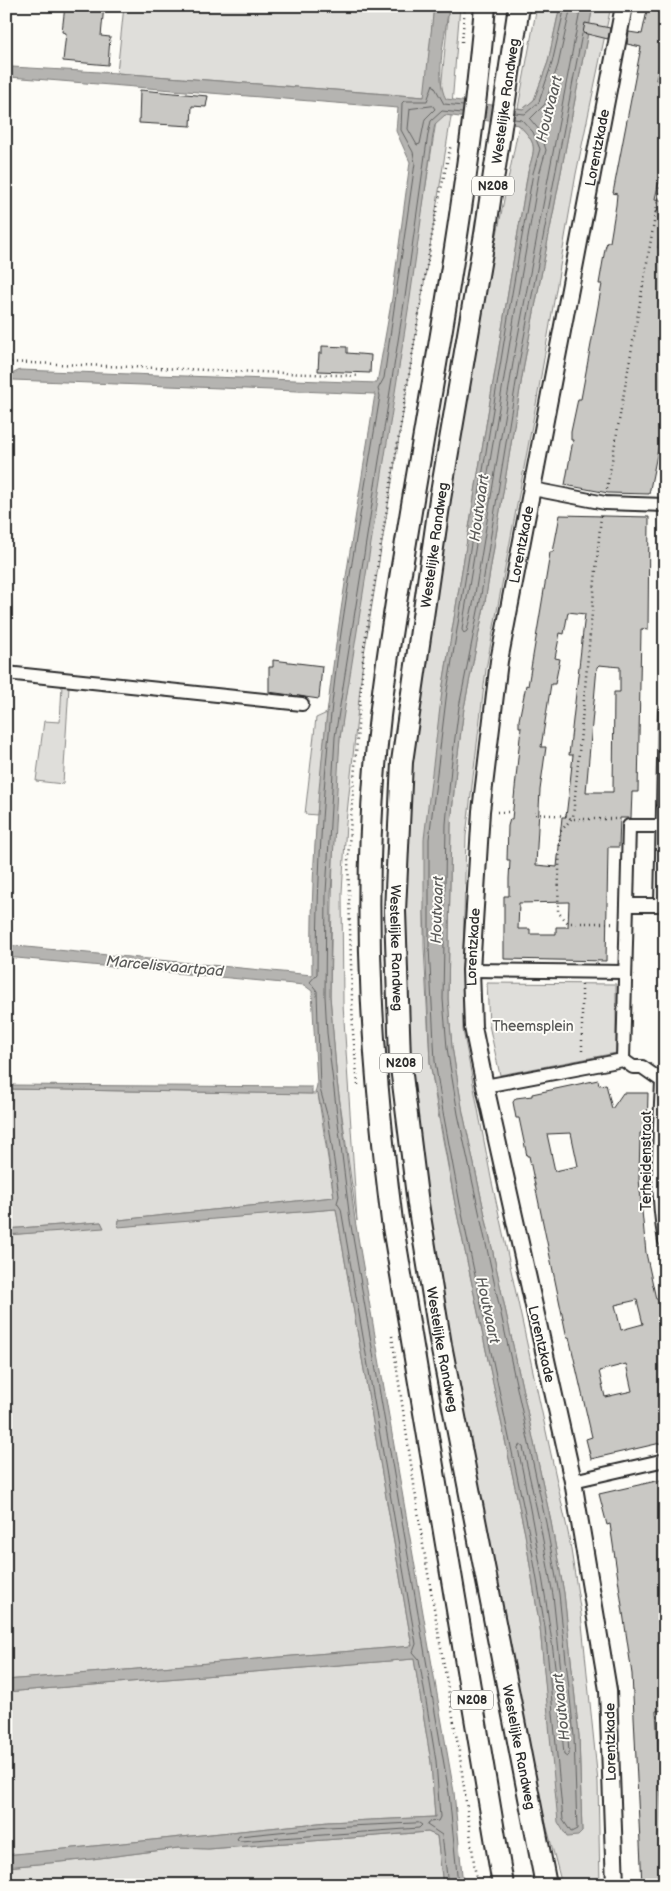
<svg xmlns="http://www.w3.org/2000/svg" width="671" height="1891" font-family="'Balsamiq Sans',sans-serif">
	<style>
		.green { fill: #dfdeda; stroke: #858482 }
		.water { fill: #b5b4b1; stroke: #7e7d7b }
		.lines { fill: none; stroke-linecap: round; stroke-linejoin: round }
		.shore { stroke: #626261; stroke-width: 1 }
		.building { fill: #c9c8c4; stroke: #2b2b2b; fill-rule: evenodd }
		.minor-casing { stroke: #2b2b2b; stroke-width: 16 }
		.tertiary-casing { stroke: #2b2b2b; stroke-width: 20 }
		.primary-casing { stroke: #2b2b2b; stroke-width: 24 }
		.path { stroke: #2b2b2b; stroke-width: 2.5; stroke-dasharray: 1 4; stroke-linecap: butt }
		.minor { stroke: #fdfcf7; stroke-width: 12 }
		.tertiary { stroke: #fdfcf7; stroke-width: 16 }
		.primary { stroke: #fdfcf7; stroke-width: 20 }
		.labels { text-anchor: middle; stroke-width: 4; stroke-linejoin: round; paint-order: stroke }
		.shield { fill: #fdfcf7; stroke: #6a6a68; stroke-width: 1 }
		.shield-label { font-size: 12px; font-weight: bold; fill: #2b2b2b }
		.street-label { font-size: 14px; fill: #2b2b2b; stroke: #fdfcf7 }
		.park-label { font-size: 14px; fill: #585857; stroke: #fdfcf7 }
		.water-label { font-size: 15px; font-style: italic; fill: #5b5b5a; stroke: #fdfcf7 }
	</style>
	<rect width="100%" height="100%" fill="#fdfcf7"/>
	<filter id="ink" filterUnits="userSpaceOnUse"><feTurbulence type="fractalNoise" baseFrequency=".02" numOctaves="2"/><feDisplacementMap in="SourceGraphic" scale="10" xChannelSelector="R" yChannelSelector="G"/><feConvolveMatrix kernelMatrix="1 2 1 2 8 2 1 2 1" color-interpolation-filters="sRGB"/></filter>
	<g filter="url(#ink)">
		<g class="green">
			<polygon points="124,6 434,6 425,97 117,73"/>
			<polygon points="449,6 460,6 451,117 363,660 346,823 342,893 343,1004 357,1221 337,1081 330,996 334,810 340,738 346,690 441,90"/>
			<polygon points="537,6 560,6 548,62 534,100 523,109 518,108"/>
			<path d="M593,6H611L576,174L537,399L486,669L466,836L463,957V1030L491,1178L569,1537L581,1614L598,1782L600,1885H562L540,1801L428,1232L404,1019L405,858L416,716L478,329L519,125C538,145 535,147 528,172L442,691L424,912V947L430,1062L438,1113L455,1204L525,1534L540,1628L552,1748L582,1832L579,1736L564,1593L551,1522L463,1113L452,1047L448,999L451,824L456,769L464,708L485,602L525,359Z"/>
			<polygon points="62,685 69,686 63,784 36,781 44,721 60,722"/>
			<polygon points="327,713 317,815 305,814 316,718"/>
			<polygon points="487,983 616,984 616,1053 500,1075 489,1025"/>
			<polygon points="6,1089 318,1094 334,1197 119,1220 118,1226 336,1209 412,1646 6,1680 6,1235 103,1227 101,1222 6,1229"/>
			<polygon points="414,1659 431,1762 435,1817 328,1822 6,1855 6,1692"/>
			<polygon points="428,1832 437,1836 443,1885 6,1885 6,1867 92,1859 178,1848 209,1849"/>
		</g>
		<g class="water">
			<path d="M434,6H449C446,31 434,78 446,99L523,109L534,100L548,62L560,6H593L525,359L485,602L464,708L456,769L451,824L448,999L452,1047L463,1113L551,1522L564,1593L579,1736L582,1832L578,1836L567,1837L558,1822L540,1628L525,1534L455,1204L430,1062L424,912V839L442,691L528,172C535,147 538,145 519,125L445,115L435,124L433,135L410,298L340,738L331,894L330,996L337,1081L355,1220L454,1792L463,1885H443L437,1836L428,1832L208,1849L178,1848L92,1859L6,1867V1855L328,1822L435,1817L431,1762L414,1659L6,1692V1680L412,1646L336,1209L118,1227L119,1220L334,1197L323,1119L318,1094L315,1093L317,1085L312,991L304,985L6,957V945L312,975C308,779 345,587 375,394L13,380L6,384V377L20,370L377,383L392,298L410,162L396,131L398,108L10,77L12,67L117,73L424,97Z"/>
			<polygon points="6,1085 312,1087 312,1094 6,1089"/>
			<polygon points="101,1222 104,1228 6,1235 6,1229"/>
		</g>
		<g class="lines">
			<g class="shore">
				<polyline points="571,6 558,65 545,104 530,119 540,131 546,150 539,175 516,306 464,616 462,630 464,633 467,631 474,600 514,357 581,6"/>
				<polygon points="433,106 435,109 425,119 420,144 417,145 408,129 410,109"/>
				<polyline points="514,113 525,114 539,102 552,63 565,6"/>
				<polyline points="514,119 522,120 533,132 540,149 533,173 510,305 447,691 429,839 429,947 435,1061 443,1112 460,1204 529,1533 545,1627 563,1820 571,1832 577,1829 574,1736 559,1594 546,1523 458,1114 447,1048 443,999 446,824 451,768 459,707 480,601 520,358 582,34"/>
				<path d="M520,1445L523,1447L540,1524L553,1595L568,1737L569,1755L567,1757L564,1755C556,1650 539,1550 518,1448Z"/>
				<polygon points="419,1823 422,1825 419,1828 240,1841 237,1839 239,1836 328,1827"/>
				<path d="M448,1885L442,1835L427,1825L429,1822L438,1821L440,1817L436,1761L419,1659L413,1652L416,1644L341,1209L337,1203L339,1196L328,1118L320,1089L317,991L310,982L317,974C317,870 324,765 337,661C349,573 366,484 380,396L378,389L384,378L415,163L413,152L401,130L402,103L404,101H427L433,84L444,104L463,106"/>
				<polyline points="458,1885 449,1793 350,1220 327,1033 325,996 326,893 335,737 405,297 428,134 431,121 442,111 462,113"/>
			</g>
		</g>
		<g class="building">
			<polygon points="65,6 104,6 101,36 110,37 108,65 63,61 66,33 62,32"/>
			<polygon points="648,6 665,6 665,36 656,80 665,81 665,155 655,199 665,201 658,248 665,249 665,415 649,494 608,493 565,485 573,440 571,440 571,432 578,399 581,399 602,284 599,284 605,249 607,242 610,242 616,205 617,194 613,193 641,47 627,44 629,32 642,34"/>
			<polygon points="585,23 610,28 608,39 583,33"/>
			<polygon points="140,90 208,96 206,107 192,106 191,126 139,123"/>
			<polygon points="322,346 347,347 347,353 371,355 370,373 318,371 319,353 322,353"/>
			<path d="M560,515L649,517L648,630L641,629L638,792H632L631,818H620L619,847H608L606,961L504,959V896H509V879L510,860H507L508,826L510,819H512L521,727H519V720L526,685L528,686L549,560L550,552H553ZM568,612L585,614L569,755H573L570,783L566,817H562L557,867L536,865L540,790L546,747H541L551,684H555L560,659L555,658L560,633L564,634ZM599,665L620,667V692H614L613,792H586L597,667ZM569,902L568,927H556V934H530V929H518L519,903Z"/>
			<polygon points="273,660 322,666 319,699 269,692 269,667 273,667"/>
			<path d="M598,1080L599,1085L606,1084L612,1109L623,1093H648L647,1133H640L639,1179L646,1253L656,1299H659L662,1306L665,1319V1442L591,1459L586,1439L592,1437L569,1337L567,1338L529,1156H527L519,1118H516L513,1102L516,1098L532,1096V1094ZM571,1133L578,1166L555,1171L547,1134ZM637,1300L643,1324L621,1330L615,1305ZM626,1364L632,1391L605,1397L599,1371Z"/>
			<polygon points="665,1479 665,1710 656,1711 662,1819 663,1833 665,1833 665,1885 642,1885 632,1674 610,1524 607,1525 599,1494"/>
		</g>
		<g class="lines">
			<defs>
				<g id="minor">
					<polyline points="533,489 605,503 665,505"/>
					<polyline points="6,673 302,704"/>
					<polyline points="627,905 665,905"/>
					<polyline points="661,905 665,711"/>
					<polyline points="471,970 625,972"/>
					<polyline points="623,1060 629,826 663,826"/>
					<path d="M662,1081C660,1134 655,1188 665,1241"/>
					<polyline points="485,1086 623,1060 633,1067 642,1067 662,1081 665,1080"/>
					<polyline points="573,1481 665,1460"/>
				</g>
				<g id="tertiary">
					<path id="s1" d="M615,1885L608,1690L573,1481L485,1086L473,1027L471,970L481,811L499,661L624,6"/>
				</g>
				<g id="primary">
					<path d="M485,6C471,174 440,339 412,505C398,592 382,679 375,767C362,919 373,1070 392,1221L503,1885"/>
					<path id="s2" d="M519,6L485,234L440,499L402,762L395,911L400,1059L418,1204L441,1345L546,1885"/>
				</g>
			</defs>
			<use href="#minor" class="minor-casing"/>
			<use href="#tertiary" class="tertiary-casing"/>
			<use href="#primary" class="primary-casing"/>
			<g class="path">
				<polyline points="462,42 465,6"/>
				<polyline points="655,211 665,213"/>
				<polyline points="6,362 360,376"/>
				<polyline points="607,489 665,160"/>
				<polyline points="601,516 573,817 560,832 558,912 568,923 613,923"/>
				<polyline points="497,812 510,812"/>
				<polyline points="535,814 567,816 571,819 618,819"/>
				<polyline points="582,985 582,1054"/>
				<polyline points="358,1085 353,1033 348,858 364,647 435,217 451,144"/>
				<polyline points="392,1336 423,1545 460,1757 477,1885"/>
			</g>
			<use href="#minor" class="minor"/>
			<use href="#tertiary" class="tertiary"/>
			<use href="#primary" class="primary"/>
		</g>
	</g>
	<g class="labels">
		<g class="shield">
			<rect x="472" y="176.5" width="42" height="19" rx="4"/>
			<rect x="380" y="1053.5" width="42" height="19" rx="4"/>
			<rect x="451" y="1690.5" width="42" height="19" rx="4"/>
		</g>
		<g class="shield-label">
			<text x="493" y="190">N208</text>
			<text x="401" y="1067">N208</text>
			<text x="472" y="1704">N208</text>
		</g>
		<g class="street-label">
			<text transform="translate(505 101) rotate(-82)" y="5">Westelijke Randweg</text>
			<text dy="5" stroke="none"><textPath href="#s1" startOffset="1762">Lorentzkade</textPath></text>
			<text transform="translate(434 545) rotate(-82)" y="5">Westelijke Randweg</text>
			<text dy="5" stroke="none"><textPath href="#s1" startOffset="1358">Lorentzkade</textPath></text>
			<text dy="5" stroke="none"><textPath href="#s1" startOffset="952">Lorentzkade</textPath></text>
			<text dy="5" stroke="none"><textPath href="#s2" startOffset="951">Westelijke Randweg</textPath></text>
			<text transform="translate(646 1161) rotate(-90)" y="5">Terheidenstraat</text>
			<text transform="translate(542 1344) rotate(77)" y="5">Lorentzkade</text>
			<text dy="5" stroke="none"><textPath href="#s2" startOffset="1356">Westelijke Randweg</textPath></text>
			<text transform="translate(610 1742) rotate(-91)" y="5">Lorentzkade</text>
			<text dy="5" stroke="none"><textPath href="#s2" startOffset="1761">Westelijke Randweg</textPath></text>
		</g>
		<g class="park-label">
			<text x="533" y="1031">Theemsplein</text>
		</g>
		<g class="water-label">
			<text transform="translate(549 109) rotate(-76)" y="5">Houtvaart</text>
			<text transform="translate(479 508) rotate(-82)" y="5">Houtvaart</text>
			<text transform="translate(437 910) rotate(-88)" y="5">Houtvaart</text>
			<text transform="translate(165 966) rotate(5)" y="5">Marcelisvaartpad</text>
			<text transform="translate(488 1310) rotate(78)" y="5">Houtvaart</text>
			<text transform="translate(561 1707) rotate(-96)" y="5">Houtvaart</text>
		</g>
	</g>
	<rect width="671" height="1891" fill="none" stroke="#fdfcf7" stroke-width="25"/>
	<rect x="12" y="12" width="646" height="1866" fill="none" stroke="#2b2b2b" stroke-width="2" filter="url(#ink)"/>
</svg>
